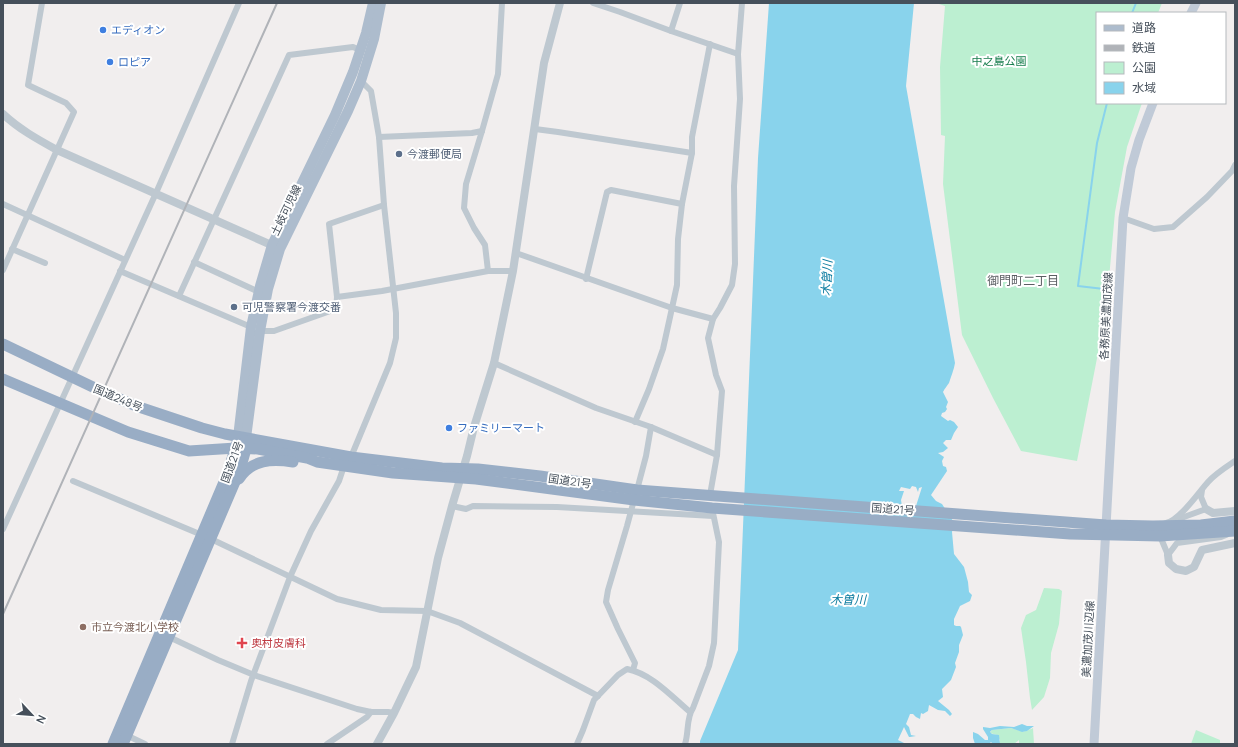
<svg xmlns="http://www.w3.org/2000/svg" width="1238" height="747" font-family="Manrope,'Noto Sans JP',sans-serif">
	<style>
		.green { fill: #bcefd1 }
		.water { fill: #89d3ec; fill-rule: evenodd }
		.lines { fill: none; stroke-linecap: round; stroke-linejoin: round }
		.stream { stroke: #89d3ec; stroke-width: 2 }
		.minor { stroke: #bec8d0; stroke-width: 6 }
		.tertiary { stroke: #bec8d0; stroke-width: 8 }
		.secondary { stroke: #c0cad7; stroke-width: 9 }
		.primary { stroke: #adbccd; stroke-width: 10 }
		.trunk { stroke: #99adc5; stroke-width: 11 }
		.rail { stroke: #b0b3b8; stroke-width: 2 }
		.shop-dot { fill: #3f7fe0; stroke: #fff; stroke-width: 1.5 }
		.service-dot { fill: #5c6f8a; stroke: #fff; stroke-width: 1.5 }
		.education-dot { fill: #8d6e63; stroke: #fff; stroke-width: 1.5 }
		.health-dot { fill: #e0444e; stroke: #fff; stroke-width: 1.5 }
		.labels { text-anchor: middle; stroke-width: 4; stroke-linejoin: round; paint-order: stroke }
		.shop-label { font-size: 11px; fill: #366cbe; stroke: #fff; text-anchor: start }
		.park-label { font-size: 11px; fill: #177d4d; stroke: #fff }
		.service-label { font-size: 11px; fill: #4e5e75; stroke: #fff; text-anchor: start }
		.street-label { font-size: 11px; fill: #46505b; stroke: #fff }
		.education-label { font-size: 11px; fill: #785e54; stroke: #fff; text-anchor: start }
		.health-label { font-size: 11px; fill: #be3a42; stroke: #fff; text-anchor: start }
		.water-label { font-size: 12px; font-style: italic; fill: #0c7ca0; stroke: #fff }
		.neighbourhood-label { font-size: 12px; fill: #5b5e63; stroke: #fff }
	</style>
	<rect width="100%" height="100%" fill="#f1eeee"/>
	<g class="green">
		<polygon points="936,3 1162,3 1158,13 1097,13 1097,103 1142,103 1127,147 1115,212 1106,312 1077,461 1021,451 993,398 962,335 943,184 945,136 941,135 940,67 945,6"/>
		<polygon points="1044,588 1059,589 1062,591 1059,624 1051,653 1050,678 1044,697 1032,710 1030,698 1026,662 1021,628 1026,615 1036,610"/>
		<path d="M1011,728C1022,731 1021,734 1033,728L1034,744H1019V740L1014,744H1000L999,743L1000,740L997,735L990,733L992,730Z"/>
		<polygon points="1196,730 1220,740 1220,744 1191,744"/>
	</g>
	<g class="water">
		<path d="M769,3H914L906,86L955,363C954,370 951,376 949,383C947,386 945,388 943,392L948,402L946,407L947,409L945,412L942,413L941,416L948,421L950,420L954,422L958,427L954,433L951,440H946L943,443L948,448L943,452L938,453L944,457L942,461L943,466L946,467L947,471L931,495L936,501L942,504L953,521L954,525L952,532L954,554L964,567L968,582L969,592L972,595L970,601L960,606L954,619V625L956,626H960L961,627L963,635L959,645V652L955,663L956,667L951,680L942,689L943,697L938,701L949,710L952,714L950,716L945,711L938,710L929,705L928,711L923,714L921,713L920,719L916,717L913,714H910L906,724L909,727L911,735L916,736L910,737H909L904,727L898,740L906,744H700V741L738,650L758,158ZM912,486L916,487L918,492L919,488L922,487L916,506H902L901,500L904,491H899L901,487L910,489Z"/>
		<polygon points="1022,724 1027,726 1034,726 1027,731 1022,732 1011,728 992,730 990,732 992,734 999,735 1000,744 993,744 991,742 989,744 975,744 973,738 973,732 978,734 985,740 988,740 988,737 983,729 983,727 990,728 1000,726 1014,727"/>
	</g>
	<g class="lines">
		<g class="stream">
			<polyline points="1132,13 1136,3"/>
			<polyline points="1104,289 1078,286 1097,143 1107,103"/>
		</g>
		<g class="minor">
			<polyline points="593,3 620,12 671,31 738,54"/>
			<polyline points="671,31 680,3"/>
			<polyline points="535,129 558,132 692,153"/>
			<polyline points="379,137 472,133 482,131"/>
			<polyline points="3,204 125,260"/>
			<polyline points="1123,218 1154,229 1173,227 1207,197 1232,171 1235,165"/>
			<polyline points="12,249 45,263"/>
			<polyline points="516,253 672,308 713,319"/>
			<polyline points="194,262 259,292"/>
			<polyline points="3,270 74,112 66,103 28,85 42,3"/>
			<polyline points="120,271 251,327"/>
			<polyline points="488,271 485,245 474,228 464,208 466,184 482,131 498,74 502,3"/>
			<polyline points="586,279 607,192 611,190 682,204"/>
			<polyline points="179,296 289,55 353,47 360,50"/>
			<polyline points="337,297 382,291 488,271 513,271"/>
			<polyline points="260,331 274,331 336,309 337,297 329,224 384,205"/>
			<polyline points="494,363 596,408 651,427 717,455"/>
			<polyline points="635,422 649,389 663,349 672,308 677,285 678,239 682,204 692,153 692,137 710,44"/>
			<polyline points="351,457 390,363 396,338 396,313 384,205 379,137 371,91 361,81"/>
			<polyline points="73,481 202,535"/>
			<polyline points="637,490 646,456 651,427"/>
			<polyline points="710,495 717,455 722,391 716,375 708,338 713,319 720,308 732,285 735,264 734,186 740,99 738,54 742,3"/>
			<polyline points="452,506 466,509 473,506 557,507 713,516"/>
			<polyline points="1177,518 1184,517 1206,509 1201,497 1202,490"/>
			<path d="M1166,523C1179,521 1199,492 1208,482C1215,474 1226,467 1235,461"/>
			<polyline points="3,529 156,193 239,3"/>
			<polyline points="1160,536 1168,555"/>
			<polyline points="211,539 337,599 381,610 427,611 460,623 598,696"/>
			<polyline points="1168,555 1177,543 1221,537 1226,535"/>
			<polyline points="169,637 218,660 254,675 357,709 371,712 388,712 394,713"/>
			<polyline points="633,670 635,663 618,629 606,602 608,590 627,526 634,500"/>
			<polyline points="126,735 145,744"/>
			<polyline points="232,744 251,681 290,577 311,531 339,481 344,466"/>
			<polyline points="327,744 367,717 371,712"/>
			<path d="M577,744L583,730L594,700L618,675L627,669C652,674 671,696 690,712"/>
			<path d="M685,744C689,732 686,718 693,708L709,666L714,643L719,542L713,513"/>
		</g>
		<g class="tertiary">
			<path d="M3,114C19,129 37,139 57,150L276,247"/>
			<polyline points="1206,509 1213,513 1235,511"/>
			<polyline points="1168,555 1169,563 1176,569 1186,571 1194,567 1202,550 1235,543"/>
			<polyline points="377,744 394,713 416,667 438,558 452,506 467,456 474,427 494,363 513,271 544,63 560,3"/>
		</g>
		<g class="secondary">
			<polyline points="1191,13 1196,3"/>
			<polyline points="1094,744 1123,218 1131,168 1139,140 1153,103"/>
		</g>
		<g class="primary">
			<polyline points="238,437 251,327 260,286 272,245 335,115 353,72 366,33 373,3"/>
			<polyline points="246,438 260,331 268,289 280,249 348,111 361,81 374,39 381,3"/>
		</g>
		<g class="trunk">
			<polyline points="3,344 97,389 136,406 202,428 225,434 351,457 442,468 478,469 540,476 637,490 1106,525 1153,526 1201,525 1235,521"/>
			<polyline points="3,379 128,432 189,451 236,448 258,449 307,458 317,462 393,473 476,479 634,500 712,508 1070,534 1160,536 1235,531"/>
			<path d="M239,479C251,459 273,459 293,462"/>
			<polyline points="113,744 227,475 237,443"/>
			<polyline points="123,744 240,470 246,449 246,441"/>
		</g>
		<polyline class="rail" points="3,614 277,3"/>
	</g>
	<g class="shop-dot">
		<circle cx="103" cy="30" r="4"/>
		<circle cx="110" cy="62" r="4"/>
		<circle cx="449" cy="428" r="4"/>
	</g>
	<g class="service-dot">
		<circle cx="399" cy="154" r="4"/>
		<circle cx="234" cy="307" r="4"/>
	</g>
	<circle class="education-dot" cx="83" cy="627" r="4"/>
	<path class="health-dot" d="M240 637h4v4h4v4h-4v4h-4v-4h-4v-4h4z"/>
	<g class="labels">
		<g class="shop-label">
			<text x="111" y="34">エディオン</text>
			<text x="118" y="66">ロピア</text>
			<text x="457" y="432">ファミリーマート</text>
		</g>
		<g class="park-label">
			<text x="999" y="65">中之島公園</text>
		</g>
		<g class="service-label">
			<text x="407" y="158">今渡郵便局</text>
			<text x="242" y="311">可児警察署今渡交番</text>
		</g>
		<g class="street-label">
			<text transform="translate(286 210) rotate(-64)" y="4">土岐可児線</text>
			<text transform="translate(1106 316) rotate(-87)" y="4">各務原美濃加茂線</text>
			<text transform="translate(118 398) rotate(23)" y="4">国道248号</text>
			<text transform="translate(232 462) rotate(-70)" y="4">国道21号</text>
			<text transform="translate(570 481) rotate(8)" y="4">国道21号</text>
			<text transform="translate(893 509) rotate(4)" y="4">国道21号</text>
			<text transform="translate(1088 639) rotate(-87)" y="4">美濃加茂川辺線</text>
		</g>
		<g class="education-label">
			<text x="91" y="631">市立今渡北小学校</text>
		</g>
		<g class="health-label">
			<text x="251" y="647">奥村皮膚科</text>
		</g>
		<g class="water-label">
			<text transform="translate(827 278) rotate(-87)" y="4">木曽川</text>
			<text x="848" y="604">木曽川</text>
		</g>
		<g class="neighbourhood-label">
			<text x="1023" y="285">御門町二丁目</text>
		</g>
	</g>
	<rect width="1238" height="747" fill="none" stroke="#46505b" stroke-width="8"/>
	<rect x="1096" y="12" width="130" height="92" fill="#ffffff" stroke="#b5b9bd"/>
	<rect x="1104" y="25" width="20" height="6" fill="#adbccd" stroke="#b5b9bd"/>
	<text x="1132" y="32" font-size="12" fill="#46505b">道路</text>
	<rect x="1104" y="45" width="20" height="6" fill="#b0b3b8" stroke="#b5b9bd"/>
	<text x="1132" y="52" font-size="12" fill="#46505b">鉄道</text>
	<rect x="1104" y="62" width="20" height="12" fill="#bcefd1" stroke="#b5b9bd"/>
	<text x="1132" y="72" font-size="12" fill="#46505b">公園</text>
	<rect x="1104" y="82" width="20" height="12" fill="#89d3ec" stroke="#b5b9bd"/>
	<text x="1132" y="92" font-size="12" fill="#46505b">水域</text>
	<g transform="translate(32 715) rotate(116)" stroke="#ffffff" stroke-width="3" paint-order="stroke">
	<path d="M0-3L7 15L0 10L-7 15Z" fill="#46505b"/>
	<text y="-6" font-size="11" font-weight="bold" text-anchor="middle" fill="#46505b">N</text>
	</g>
</svg>
